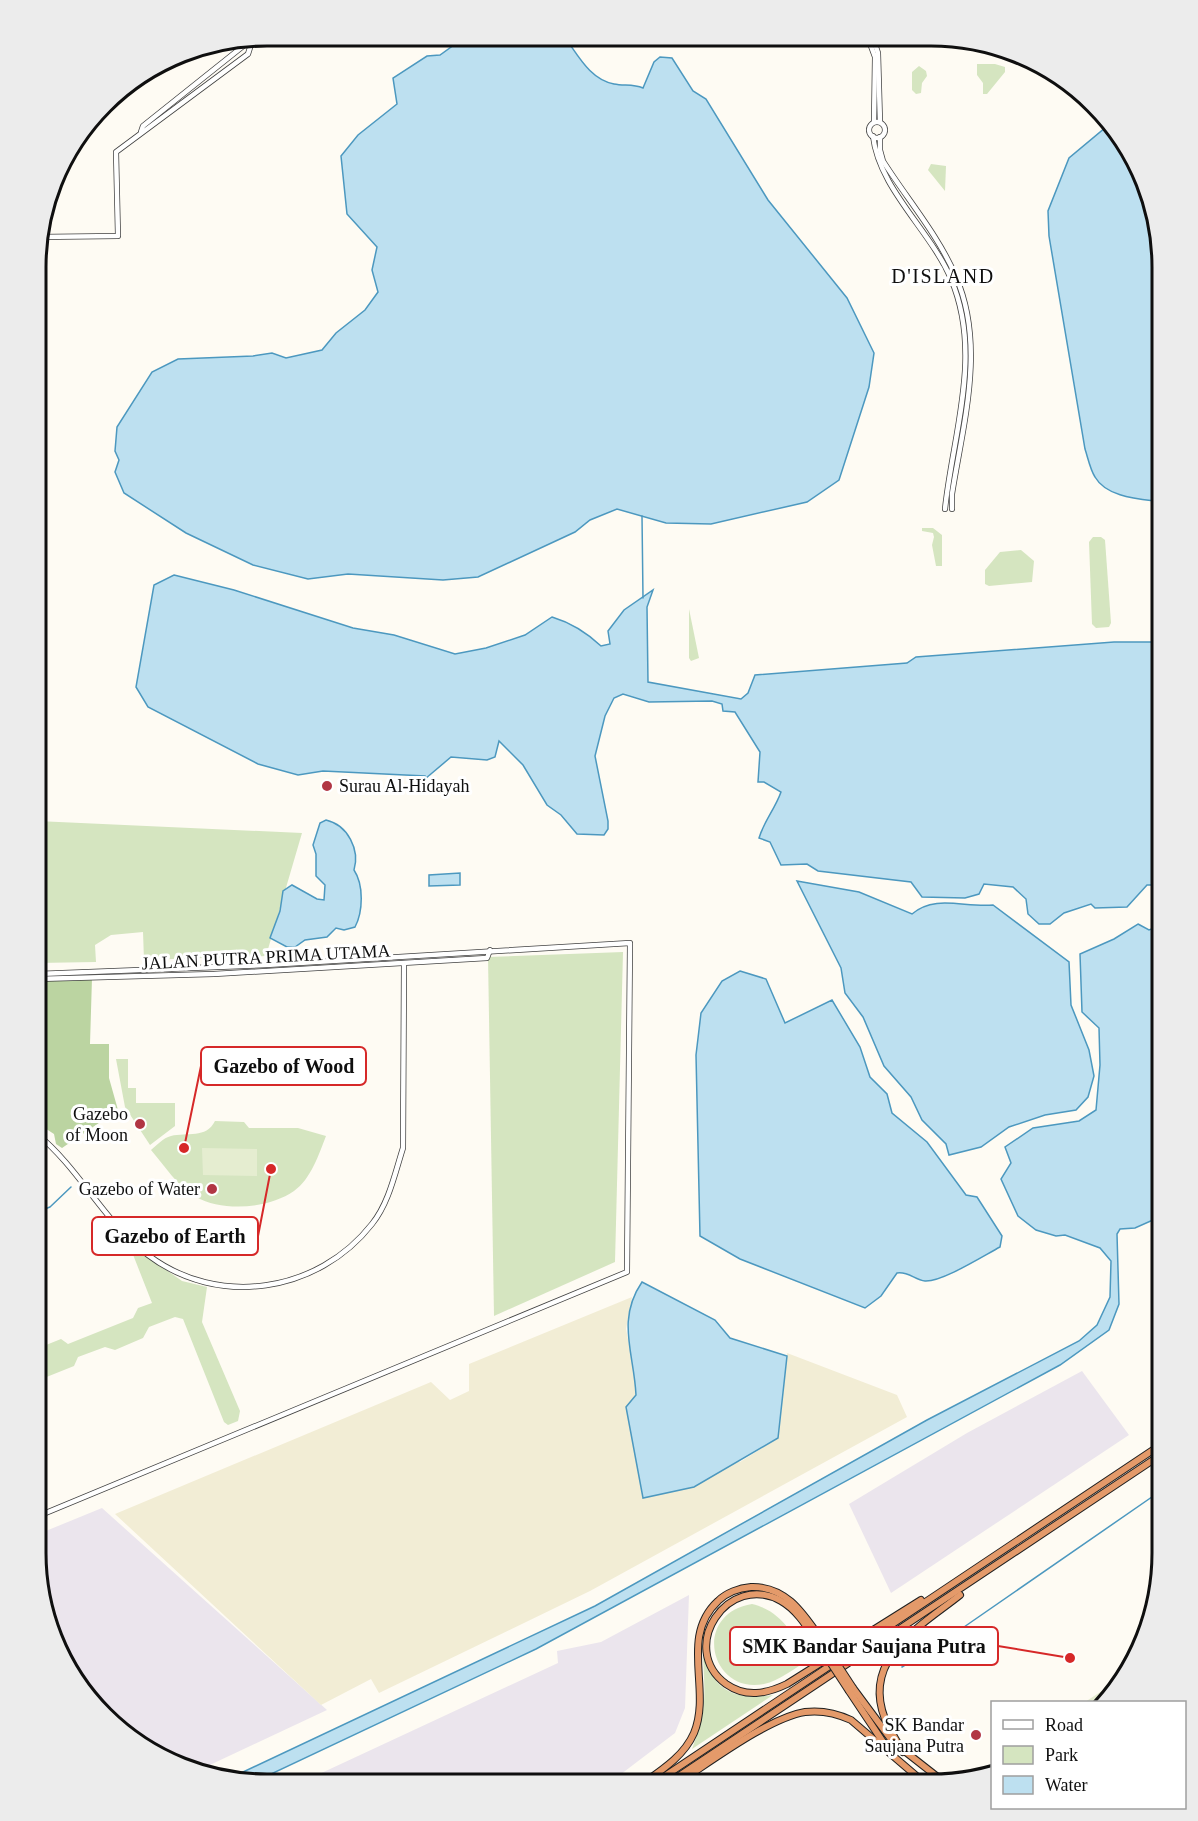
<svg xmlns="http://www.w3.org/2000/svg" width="1198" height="1821" font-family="'Times New Roman',serif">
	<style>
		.industrial { fill: #ebe5ed }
		.farmland { fill: #f2edd5 }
		.green { fill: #d5e5c0 }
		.forest { fill: #bbd4a1 }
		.pitch { fill: #e5edd0 }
		.water { fill: #bde0f0; stroke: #4c98bf; stroke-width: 1.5 }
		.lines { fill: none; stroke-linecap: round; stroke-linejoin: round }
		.stream { stroke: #4c98bf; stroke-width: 1.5 }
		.tertiary-casing { stroke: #424242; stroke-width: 6 }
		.motorway-casing { stroke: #202020; stroke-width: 8 }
		.tertiary { stroke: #fff; stroke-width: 4.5 }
		.motorway { stroke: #e49a6a; stroke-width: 6 }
		.motorway-bridge-casing { stroke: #202020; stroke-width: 8; stroke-linecap: butt }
		.motorway-bridge { stroke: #e49a6a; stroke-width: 6 }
		.poi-dot { fill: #b13644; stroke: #fff; stroke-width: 2 }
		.labels { text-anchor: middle; stroke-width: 6; stroke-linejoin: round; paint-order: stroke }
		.poi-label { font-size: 18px; fill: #0f0f0f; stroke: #fff; text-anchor: end }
		.street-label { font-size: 18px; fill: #0f0f0f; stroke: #fff }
		.neighbourhood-label { font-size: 20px; letter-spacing: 1.5px; fill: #0f0f0f; stroke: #fff }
		.rim { fill: none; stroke: #0f0f0f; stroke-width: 3 }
		.leader { fill: none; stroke: #d62828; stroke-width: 2 }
		.callout-dot { fill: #d62828; stroke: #fff; stroke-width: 2 }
		.callout { fill: #fff; stroke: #d62828; stroke-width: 2 }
		.callout-label { font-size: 20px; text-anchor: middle; font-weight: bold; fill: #0f0f0f }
	</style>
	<rect width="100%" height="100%" fill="#fefbf3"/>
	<g class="industrial">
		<polygon points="1082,1371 1129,1435 891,1593 849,1504 967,1433"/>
		<polygon points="102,1508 327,1710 195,1772 179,1768 127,1737 84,1695 54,1642 36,1554 36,1535"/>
		<polygon points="689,1595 685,1708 675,1733 608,1784 300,1783 558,1663 557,1651 601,1642"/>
	</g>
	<polygon class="farmland" points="632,1297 626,1329 635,1375 636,1396 740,1462 778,1438 787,1353 897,1395 907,1417 590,1591 379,1693 371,1679 321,1705 115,1514 431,1382 450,1400 469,1391 469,1364"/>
	<g class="green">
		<polygon points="977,64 995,64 1005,67 1005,72 987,94 983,94 983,83 977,75"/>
		<polygon points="919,66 926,71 927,76 922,83 921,93 916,94 912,90 912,72"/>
		<polygon points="931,164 946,166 945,191 928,170"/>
		<polygon points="922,528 933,528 942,535 942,566 936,566 932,545 934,537 933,533 922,531"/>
		<polygon points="1093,537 1101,537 1105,540 1111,623 1109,627 1096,628 1092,624 1089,542"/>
		<polygon points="1021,550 1034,561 1032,582 989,586 985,584 985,570 1000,552"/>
		<polygon points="689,609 699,658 691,661 689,658"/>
		<polygon points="37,821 302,833 266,956 144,960 143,932 111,935 95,945 96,962 37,963"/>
		<polygon points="623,952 615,1262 494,1316 488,957"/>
		<polygon points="116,1059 128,1059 128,1088 136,1088 136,1103 175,1103 175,1126 150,1145 125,1107"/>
		<path d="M215,1121L244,1122L249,1128H298L326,1136C319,1154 311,1179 294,1191C268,1209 223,1212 196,1197C178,1187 164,1165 151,1150C157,1145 163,1138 171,1136C187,1132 206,1139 215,1121Z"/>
		<polygon points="135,1248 182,1281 207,1287 202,1322 240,1411 238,1421 228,1425 224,1422 183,1319 175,1317 149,1327 143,1338 115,1350 105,1347 78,1357 74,1366 44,1378 36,1376 36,1349 61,1339 68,1344 133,1318 138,1308 152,1303 132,1252"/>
		<path d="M752,1604C782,1611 793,1635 809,1660C796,1667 779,1681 764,1684C710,1695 691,1614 752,1604Z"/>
		<path d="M703,1656C716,1693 736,1700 773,1695L692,1749C707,1711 705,1696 703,1656Z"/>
	</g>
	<polygon class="forest" points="92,978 90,1044 109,1044 109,1078 118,1110 62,1148 56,1144 54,1134 37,1123 37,981"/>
	<g class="pitch">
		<polygon points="202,1148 257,1149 257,1176 203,1175"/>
		<polygon points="1114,1683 1117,1689 1106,1702 1085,1702"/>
	</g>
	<g class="water">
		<path d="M465,37L566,39C579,57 591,80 614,84C624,86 633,84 643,88L654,62L660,57L672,58L693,91L706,99L768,200L847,298L874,353L869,387L839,480L807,502L711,524L666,523L617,509L590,520L575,532L478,577L443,580L348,574L308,579L253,565L186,533L124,493L115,472L119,460L115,451L117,427L152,372L178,359L253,356L272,353L286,358L322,350L336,333L365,310L378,292L372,270L377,247L347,214L341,156L358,135L397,104L393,78L427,56L440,55Z"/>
		<path d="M1111,123L1144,179L1162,268V502C1141,499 1107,498 1095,477C1090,469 1088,458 1085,449L1049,236L1048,211L1069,158Z"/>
		<path d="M174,575L234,590L353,628L394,635L455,654L486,648L525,635L552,617C572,623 586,632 601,646L610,644L608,631L624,610L653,590L647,607L648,682L741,699L748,693L755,675L907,663L916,657L1114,642H1162V913L1155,885H1147L1127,907L1095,908L1091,904L1064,913L1050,924H1039L1028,914L1026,899L1013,887L984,884L979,894L965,898L922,897L911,882L818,871L807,864L781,865L770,842L759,838C764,821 775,809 781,792L764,782H758L760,752L735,712L723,711L722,704L712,701L649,702L623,694L614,698L605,716L595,756L608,821V829L604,835L577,834L561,815L547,805L523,765L499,741L495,757L487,760L451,757L425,779V776L323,771L298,775L258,764L148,707L136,687L154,585Z"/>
		<path d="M326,820C348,825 360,850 354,870C364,885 363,912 355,927L344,930L336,928L327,937L305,940L295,947H287L270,938L280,911L283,891L292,885L317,899L324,900L325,885L316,876V854L313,845L320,823Z"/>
		<polygon points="460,873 460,885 429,886 429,875"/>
		<path d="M797,881L859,892L912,914C935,894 965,908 993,905L1069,962L1071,1005L1089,1050L1094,1076L1088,1097L1076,1110L1045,1115L1009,1127L981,1147L949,1155L946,1144L922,1120L911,1097L884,1066L863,1017L845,993L841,968Z"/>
		<polygon points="1138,924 1149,930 1162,925 1162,1216 1135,1228 1120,1229 1117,1234 1119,1304 1109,1330 1060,1365 536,1649 252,1783 226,1780 595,1606 927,1420 1079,1341 1097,1325 1110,1297 1111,1261 1100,1248 1065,1235 1056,1236 1036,1230 1018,1216 1001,1179 1011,1163 1005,1147 1033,1128 1079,1121 1096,1110 1100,1065 1099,1028 1082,1012 1080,954 1114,939"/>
		<path d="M740,971L766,979L785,1023L832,1000L860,1047L870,1077L887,1094L892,1113L927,1142L966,1195L977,1197L1002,1236L1000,1247C983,1256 942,1282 925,1281C915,1280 908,1271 897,1273L881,1296L865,1308L740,1259L700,1236L696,1055L701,1013L722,981Z"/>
		<path d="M642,1282L715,1320L730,1338L787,1356L778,1438L694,1487L643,1498L626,1407L636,1395C634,1353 616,1320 642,1282Z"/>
	</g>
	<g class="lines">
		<g class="stream">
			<polyline points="642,516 643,598"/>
			<polyline points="37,1212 50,1207 71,1187"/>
			<polyline points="902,1667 964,1627 1162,1490"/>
		</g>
		<defs>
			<g id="tertiary">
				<polyline points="868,38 875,57 874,122"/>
				<polyline points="873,38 878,53 880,122"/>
				<circle cx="877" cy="130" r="8"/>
				<polyline points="141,132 143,126 247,43"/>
				<path d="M873,136C879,189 931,231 951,279C983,354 953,433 945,509"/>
				<path d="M880,137V150L883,161C907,199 939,236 956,277C986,346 963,424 952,494V509"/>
				<polyline points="38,237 118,236 116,152 248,54 253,38"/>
				<polyline points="37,979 214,974 487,958 490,950"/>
				<path d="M37,1134C80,1169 104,1222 148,1255C218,1308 318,1293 372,1224C389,1203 395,1173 403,1148L404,964"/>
				<polyline points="36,1517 627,1272 630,943 266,965 37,974"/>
			</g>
			<g id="motorway">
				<path d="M817,1642C807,1627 797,1610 781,1601C728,1571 677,1648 726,1684C746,1698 766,1694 787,1684L921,1600"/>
				<polyline points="853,1688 893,1742 944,1782"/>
				<polyline points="849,1691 887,1748"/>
				<path d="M903,1752C897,1741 890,1731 885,1719C861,1658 921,1626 960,1595"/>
				<path d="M642,1784C662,1770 684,1756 694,1733C712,1690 679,1637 718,1601C726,1593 739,1588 751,1587C786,1586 803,1613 821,1639"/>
				<polyline points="653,1784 1162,1444"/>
				<polyline points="667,1784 1162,1454"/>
				<path d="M676,1784C709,1763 768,1718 805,1712C821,1710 836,1713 851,1720L927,1785"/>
			</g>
		</defs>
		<use href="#tertiary" class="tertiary-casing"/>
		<use href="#motorway" class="motorway-casing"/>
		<use href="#tertiary" class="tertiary"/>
		<use href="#motorway" class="motorway"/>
		<defs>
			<g id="motorway-bridge">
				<polyline points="821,1639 853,1688"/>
				<polyline points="817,1642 849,1691"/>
			</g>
		</defs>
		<use href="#motorway-bridge" class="motorway-bridge-casing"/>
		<use href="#motorway-bridge" class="motorway-bridge"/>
	</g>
	<g class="poi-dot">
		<circle cx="327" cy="786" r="6"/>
		<circle cx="140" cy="1124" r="6"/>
		<circle cx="212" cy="1189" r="6"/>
		<circle cx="976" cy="1735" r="6"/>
	</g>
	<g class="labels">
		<g class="poi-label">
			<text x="339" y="792" text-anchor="start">Surau Al-Hidayah</text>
			<text x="128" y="1120">Gazebo<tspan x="128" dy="21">of Moon</tspan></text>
			<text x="200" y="1195">Gazebo of Water</text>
			<text x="964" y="1731">SK Bandar<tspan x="964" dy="21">Saujana Putra</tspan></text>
		</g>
		<g class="street-label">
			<text transform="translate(266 957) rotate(-3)" y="6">JALAN PUTRA PRIMA UTAMA</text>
		</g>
		<g class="neighbourhood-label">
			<text x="943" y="283">D'ISLAND</text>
		</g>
	</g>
	<path d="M0 0H1198V1821H0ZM267 46H931A221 221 0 0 1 1152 267V1553A221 221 0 0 1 931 1774H267A221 221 0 0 1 46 1553V267A221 221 0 0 1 267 46Z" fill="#ececec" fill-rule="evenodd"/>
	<path class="rim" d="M267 46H931A221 221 0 0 1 1152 267V1553A221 221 0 0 1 931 1774H267A221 221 0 0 1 46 1553V267A221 221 0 0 1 267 46Z"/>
	<path class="leader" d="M184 1148L201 1066M271 1169L258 1236M1070 1658L998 1646"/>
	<g class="callout-dot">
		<circle cx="184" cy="1148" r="6"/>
		<circle cx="271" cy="1169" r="6"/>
		<circle cx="1070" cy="1658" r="6"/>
	</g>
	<g class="callout">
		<rect x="201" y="1047" width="165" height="38" rx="6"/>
		<rect x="92" y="1217" width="166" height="38" rx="6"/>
		<rect x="730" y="1627" width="268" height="38" rx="6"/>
	</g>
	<g class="callout-label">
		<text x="284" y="1073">Gazebo of Wood</text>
		<text x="175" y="1243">Gazebo of Earth</text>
		<text x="864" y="1653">SMK Bandar Saujana Putra</text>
	</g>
	<rect x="991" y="1701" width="195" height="108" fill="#ffffff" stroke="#9f9f9f" stroke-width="1.5"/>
	<rect x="1003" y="1720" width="30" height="9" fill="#ffffff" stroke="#9f9f9f" stroke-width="1.5"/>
	<text x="1045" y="1731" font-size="18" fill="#0f0f0f">Road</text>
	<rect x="1003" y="1746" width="30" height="18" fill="#d5e5c0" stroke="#9f9f9f" stroke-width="1.5"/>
	<text x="1045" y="1761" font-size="18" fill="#0f0f0f">Park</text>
	<rect x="1003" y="1776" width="30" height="18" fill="#bde0f0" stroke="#9f9f9f" stroke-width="1.5"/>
	<text x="1045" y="1791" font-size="18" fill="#0f0f0f">Water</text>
</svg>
